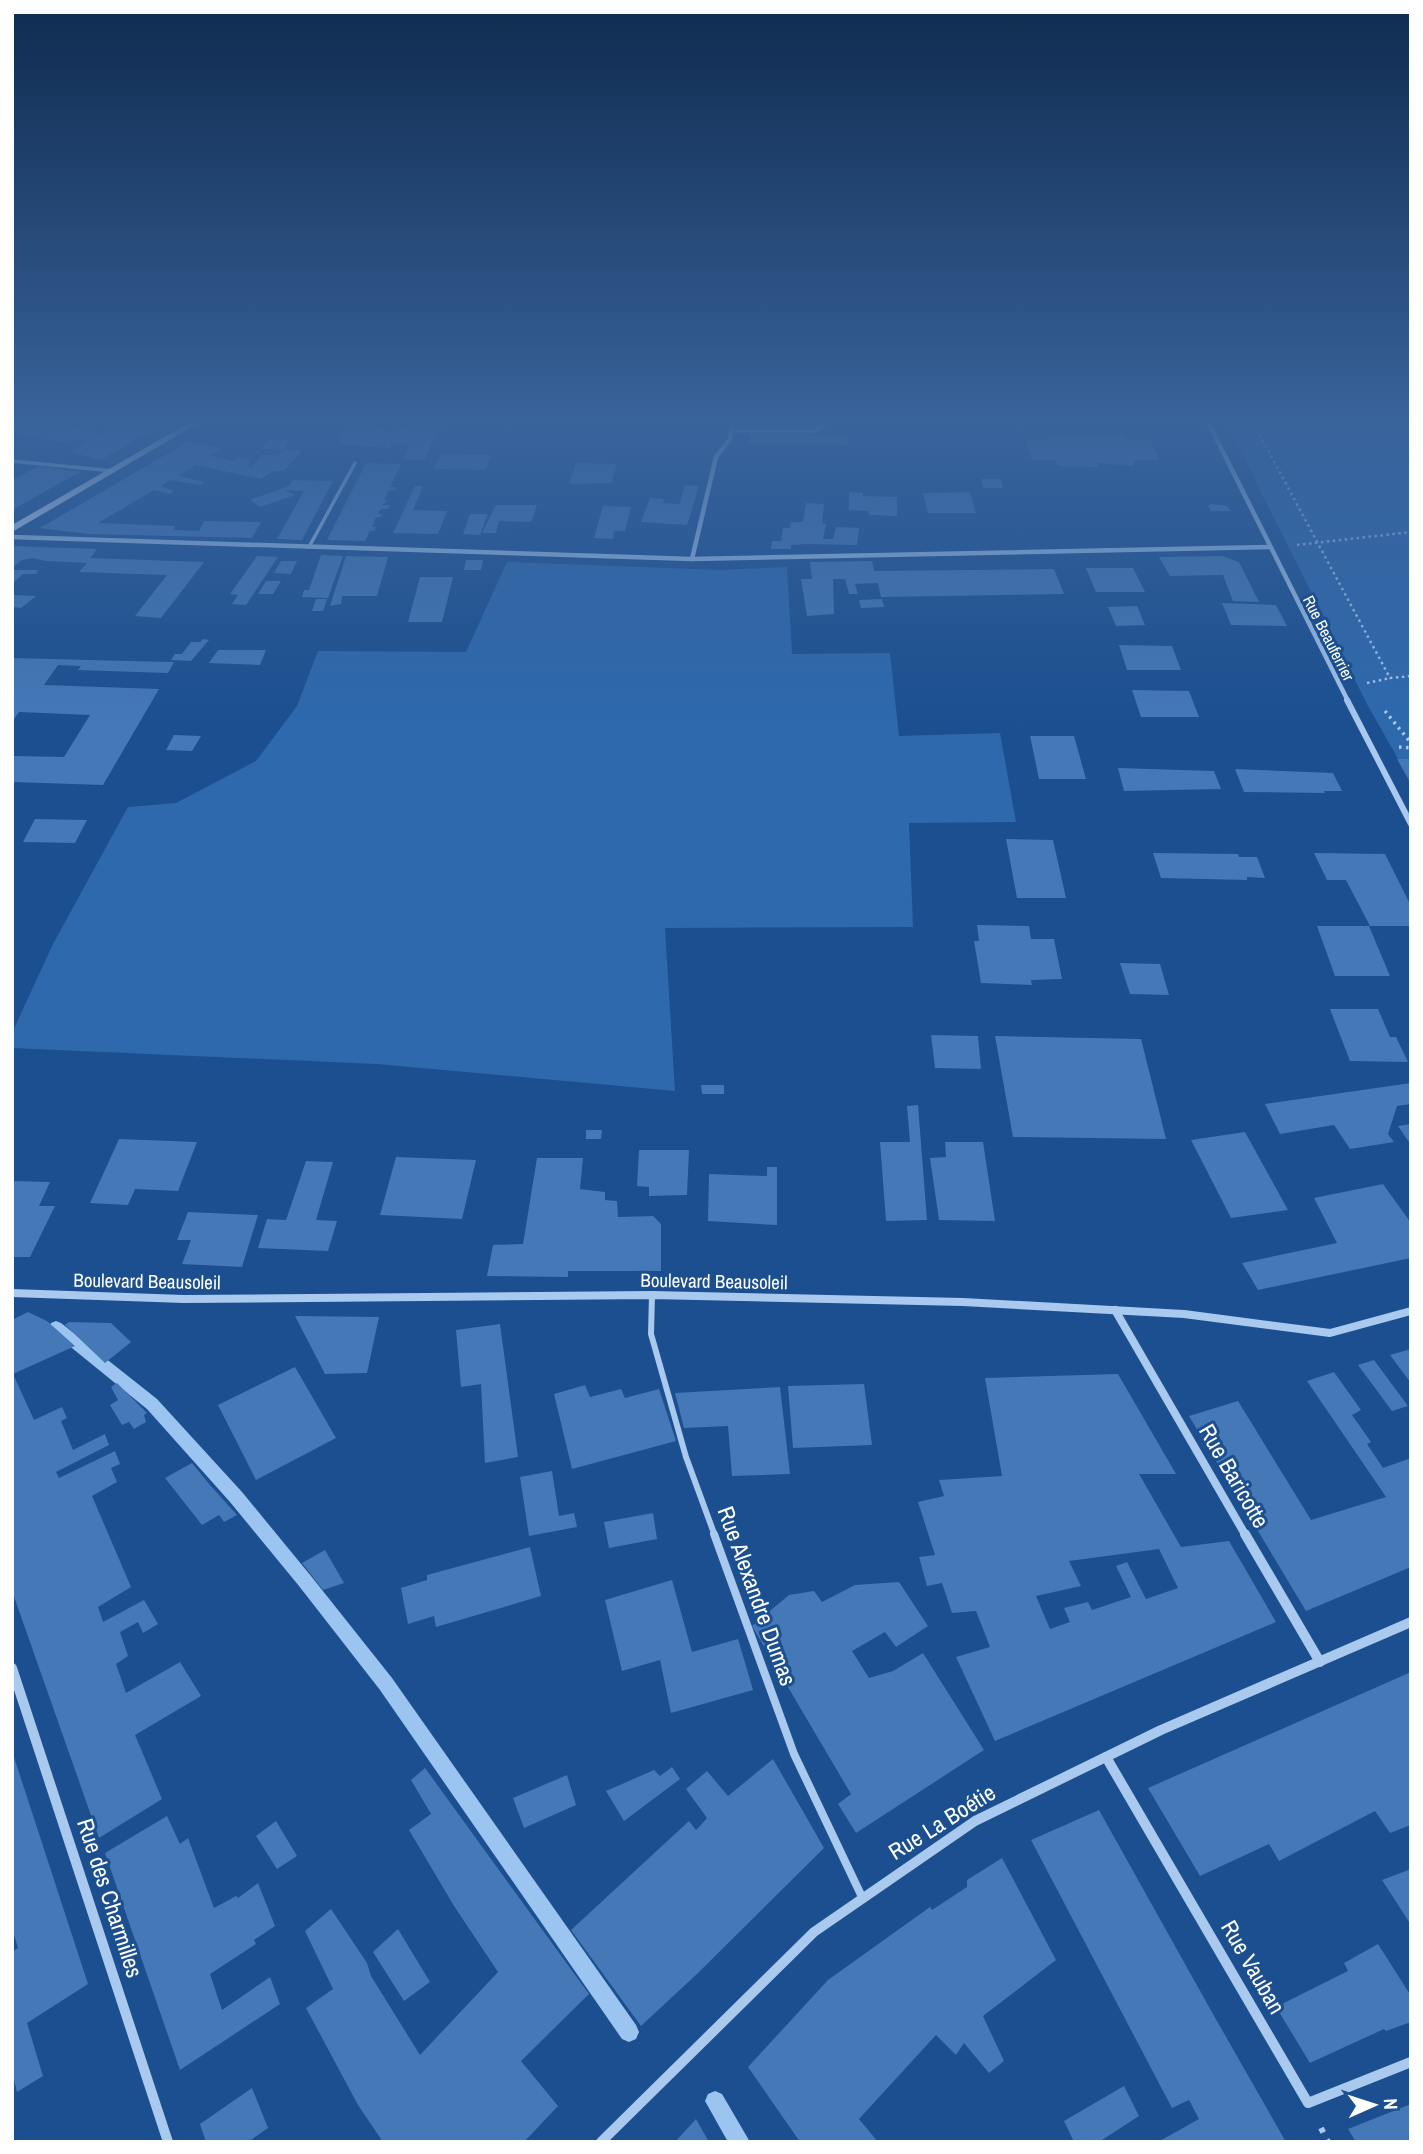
<svg xmlns="http://www.w3.org/2000/svg" width="1423" height="2154" font-family="'Archivo Narrow',sans-serif">
	<style>
		.green { fill: #2e69ad }
		.lines { fill: none; stroke-linecap: round; stroke-linejoin: round }
		.stream { fill: #9cc4f0; fill-rule: evenodd }
		.building { fill: #4478b7; fill-rule: evenodd }
		.path-far2 { stroke: #a9c9ee; stroke-width: 2.5; stroke-dasharray: 2.5 3.5; stroke-linecap: butt }
		.path-far1 { stroke: #a9c9ee; stroke-width: 3.5; stroke-dasharray: 2.5 4.5; stroke-linecap: butt }
		.path { stroke: #a9c9ee; stroke-width: 6; stroke-dasharray: 5 8; stroke-linecap: butt }
		.lane-far2 { stroke: #a9c9ee; stroke-width: 3.5 }
		.lane-far1 { stroke: #a9c9ee; stroke-width: 6 }
		.lane { stroke: #a9c9ee; stroke-width: 8 }
		.street-far3 { stroke: #a9c9ee; stroke-width: 4.5 }
		.street-far2 { stroke: #a9c9ee; stroke-width: 6 }
		.street-far1 { stroke: #a9c9ee; stroke-width: 8 }
		.street { stroke: #a9c9ee; stroke-width: 10 }
		.secondary { fill: #d6e6fa; fill-rule: evenodd }
		.labels { text-anchor: middle; stroke-width: 6; stroke-linejoin: round; paint-order: stroke }
		.far-street-label { font-size: 16px; fill: #fff; stroke: #1b4f8f }
		.street-label { font-size: 19px; fill: #fff; stroke: #1b4f8f }
		.near-street-label { font-size: 23px; fill: #fff; stroke: #1b4f8f }
	</style>
	<rect width="100%" height="100%" fill="#1b4f8f"/>
	<g class="green">
		<polygon points="1227,424 1411,424 1411,782 1367,704"/>
		<polygon points="507,562 720,570 787,567 792,654 890,653 899,736 1000,733 1016,822 909,823 913,927 665,928 675,1091 377,1064 12,1048 12,1033 53,944 128,807 176,803 256,761 297,706 318,651 466,652"/>
	</g>
	<g class="lines">
		<g class="stream">
			<polygon points="56,1321 61,1323 157,1399 242,1492 311,1576 392,1678 636,2025 639,2032 636,2039 629,2042 622,2039 380,1690 299,1586 230,1502 147,1409 51,1331 49,1327 51,1323"/>
			<polygon points="715,2091 722,2094 750,2142 728,2142 705,2101 708,2094"/>
		</g>
	</g>
	<g class="building">
		<polygon points="12,424 60,424 101,434 119,424 163,424 101,460 70,452 87,442 74,439 67,443 14,433 16,431 12,431"/>
		<polygon points="413,424 441,424 424,460 403,459 410,444 392,444 390,448 338,444 344,431 370,432 373,429 385,429 383,432 398,433 401,427 411,427"/>
		<polygon points="750,434 848,435 847,445 749,443"/>
		<polygon points="1048,434 1073,434 1074,437 1122,434 1126,440 1150,440 1159,460 1135,460 1133,466 1097,463 1098,467 1059,466 1055,460 1032,460 1025,440 1048,440"/>
		<polygon points="269,439 290,441 283,450 261,449"/>
		<polygon points="189,441 222,449 210,456 232,461 239,457 250,460 247,468 252,467 262,455 278,455 283,450 302,450 284,471 273,471 261,479 196,465 178,476 205,482 201,485 170,480 161,486 174,491 169,494 154,490 98,523 175,526 173,530 199,531 204,521 261,522 252,538 88,534 40,528"/>
		<polygon points="441,454 491,455 486,470 434,469"/>
		<polygon points="366,463 401,464 390,487 396,487 395,490 389,490 384,500 389,500 382,505 390,505 388,509 381,509 377,514 382,514 381,517 376,517 372,527 376,527 374,531 370,531 365,541 327,540"/>
		<polygon points="576,463 616,464 612,483 569,484"/>
		<polygon points="39,466 80,472 12,510 12,480"/>
		<polygon points="981,479 1001,479 1003,488 983,488"/>
		<polygon points="293,480 333,481 302,540 277,539 304,491 286,490 295,495 260,507 250,500 289,486"/>
		<polygon points="685,485 699,486 687,525 641,522 650,498 664,499 663,503 680,504"/>
		<polygon points="415,486 423,486 413,510 447,511 438,534 393,533"/>
		<polygon points="849,492 863,493 863,496 897,497 897,516 869,515 869,511 849,510"/>
		<polygon points="970,492 976,513 928,513 923,493"/>
		<polygon points="806,503 824,504 822,523 826,524 823,539 833,539 836,527 859,528 857,545 807,544 791,545 791,549 771,549 772,541 781,541 783,528 790,528 791,522 803,522"/>
		<polygon points="1210,504 1227,506 1231,511 1211,511 1208,506"/>
		<polygon points="496,505 537,505 531,522 499,521 496,533 482,533"/>
		<polygon points="603,506 631,507 625,531 614,531 613,539 594,538"/>
		<polygon points="470,514 488,514 480,535 463,534"/>
		<polygon points="12,546 97,549 90,558 204,562 161,618 135,616 167,575 79,572 87,563 46,561 33,558 22,560 12,568"/>
		<polygon points="321,555 343,556 328,598 302,597 304,590 309,590"/>
		<polygon points="257,556 278,557 246,605 232,604 238,595 230,594"/>
		<polygon points="346,556 388,557 377,596 342,596 341,604 330,606"/>
		<polygon points="1222,556 1239,562 1259,602 1233,601 1223,575 1170,576 1159,557"/>
		<polygon points="466,560 483,560 481,570 464,570"/>
		<polygon points="281,561 297,561 291,574 274,573"/>
		<polygon points="872,561 874,571 1054,569 1064,594 881,597 878,583 855,584 858,594 849,594 845,579 833,579 834,614 807,616 801,579 812,579 810,562"/>
		<polygon points="1086,568 1133,568 1145,592 1096,592"/>
		<polygon points="12,570 38,570 36,574 23,574 12,584"/>
		<polygon points="420,577 453,577 442,622 408,622"/>
		<polygon points="266,581 281,581 273,594 258,594"/>
		<polygon points="12,595 36,596 21,608 12,607"/>
		<polygon points="316,599 327,599 323,611 312,611"/>
		<polygon points="882,599 884,607 861,608 859,600"/>
		<polygon points="1222,603 1276,605 1287,626 1231,625"/>
		<polygon points="1137,606 1145,625 1116,626 1108,607"/>
		<polygon points="203,639 209,640 191,661 171,660 175,654 182,654 191,642 200,642"/>
		<polygon points="1119,645 1172,646 1181,670 1127,670"/>
		<polygon points="218,650 266,650 260,665 209,663"/>
		<polygon points="12,658 129,661 174,662 168,673 78,670 81,666 58,665 44,685 159,689 103,785 12,782 12,756 64,757 90,715 19,712 12,722"/>
		<polygon points="1132,690 1189,691 1199,717 1141,717"/>
		<polygon points="174,735 201,736 192,751 166,750"/>
		<polygon points="1030,736 1074,736 1086,779 1039,779"/>
		<polygon points="1397,759 1411,759 1411,784"/>
		<polygon points="1118,768 1214,771 1221,789 1124,791"/>
		<polygon points="1235,769 1333,773 1342,791 1324,791 1325,793 1244,792"/>
		<polygon points="35,819 87,820 75,843 23,842"/>
		<polygon points="1006,839 1053,840 1066,898 1017,898"/>
		<polygon points="1153,853 1238,854 1239,857 1257,857 1265,878 1247,877 1247,880 1161,878"/>
		<polygon points="1314,853 1385,854 1411,906 1411,926 1370,926 1346,880 1327,880"/>
		<polygon points="977,925 1029,926 1031,939 1054,939 1062,979 1031,980 1032,985 981,983 974,941 979,941"/>
		<polygon points="1317,926 1369,926 1390,976 1335,976"/>
		<polygon points="1120,963 1160,964 1169,995 1130,994"/>
		<polygon points="1330,1009 1378,1009 1390,1037 1396,1037 1408,1062 1350,1061"/>
		<polygon points="931,1035 978,1036 981,1069 935,1068"/>
		<polygon points="995,1036 1141,1039 1166,1139 1013,1137"/>
		<polygon points="1411,1083 1411,1104 1397,1106 1388,1134 1394,1142 1350,1149 1334,1125 1280,1134 1265,1104"/>
		<polygon points="701,1085 724,1085 724,1094 702,1094"/>
		<polygon points="918,1105 927,1220 886,1221 880,1142 910,1142 907,1106"/>
		<polygon points="1411,1124 1411,1145 1398,1126"/>
		<polygon points="586,1130 602,1130 601,1139 586,1139"/>
		<polygon points="1245,1132 1288,1210 1231,1218 1191,1140"/>
		<polygon points="119,1139 197,1142 178,1191 135,1189 128,1205 90,1203"/>
		<polygon points="945,1142 983,1142 995,1221 939,1220 930,1158 946,1157"/>
		<polygon points="639,1150 689,1150 687,1195 649,1196 649,1187 637,1186"/>
		<polygon points="396,1157 476,1160 462,1219 380,1215"/>
		<polygon points="537,1158 583,1158 580,1189 605,1192 605,1200 617,1201 618,1217 653,1216 661,1224 661,1271 568,1271 568,1277 487,1276 493,1245 523,1244"/>
		<polygon points="306,1161 333,1162 316,1220 337,1221 328,1251 258,1248 267,1219 286,1220"/>
		<polygon points="767,1167 777,1167 777,1225 708,1221 709,1174 767,1176"/>
		<polygon points="12,1181 50,1182 39,1206 55,1206 30,1257 12,1257"/>
		<polygon points="1383,1184 1411,1223 1411,1258 1258,1290 1242,1263 1337,1243 1314,1198"/>
		<polygon points="188,1212 258,1215 242,1267 182,1264 191,1240 177,1240"/>
		<polygon points="28,1312 47,1321 75,1346 13,1374 34,1420 62,1407 67,1418 61,1421 73,1450 105,1434 109,1445 56,1472 59,1478 115,1451 120,1464 111,1468 117,1482 92,1496 131,1587 98,1607 103,1622 144,1600 158,1624 143,1633 138,1622 120,1632 128,1656 116,1664 126,1693 180,1662 201,1696 135,1735 162,1799 99,1838 12,1591 12,1320"/>
		<polygon points="295,1316 379,1317 367,1373 325,1374"/>
		<polygon points="69,1322 111,1323 131,1342 105,1363 65,1325"/>
		<polygon points="500,1324 518,1457 485,1463 481,1384 461,1387 456,1330"/>
		<polygon points="1411,1349 1411,1383 1390,1355"/>
		<polygon points="1374,1360 1408,1406 1392,1411 1358,1365"/>
		<polygon points="295,1367 336,1438 256,1480 218,1405"/>
		<polygon points="1334,1372 1361,1410 1352,1415 1371,1442 1367,1444 1383,1468 1411,1458 1411,1567 1306,1611 1189,1416 1238,1401 1311,1520 1386,1497 1307,1381"/>
		<path d="M1118,1374L1176,1474H1139L1181,1547L1229,1541L1276,1622L995,1741L956,1657L990,1647L976,1611L952,1613L942,1583L927,1586L919,1557L935,1555L918,1502L944,1496L939,1480L1002,1476L985,1378ZM1159,1549L1178,1588L1146,1599L1127,1562L1116,1566L1131,1597L1092,1610L1088,1602L1064,1608L1070,1622L1050,1629L1036,1596L1081,1586L1069,1561Z"/>
		<polygon points="117,1383 147,1413 144,1415 146,1422 134,1429 129,1422 122,1425 110,1405 118,1400 111,1387"/>
		<polygon points="864,1384 872,1445 793,1448 788,1386"/>
		<polygon points="585,1385 590,1397 621,1389 625,1398 659,1389 676,1441 572,1469 554,1394"/>
		<polygon points="780,1387 790,1474 732,1476 728,1426 684,1428 675,1393"/>
		<polygon points="192,1463 210,1485 237,1515 224,1522 219,1515 202,1525 165,1478"/>
		<polygon points="552,1471 559,1516 574,1513 577,1527 529,1536 520,1477"/>
		<polygon points="653,1513 657,1539 609,1548 604,1522"/>
		<polygon points="530,1547 541,1596 436,1627 434,1616 408,1624 401,1588 427,1580 427,1575"/>
		<polygon points="325,1550 344,1583 323,1590 302,1563"/>
		<polygon points="672,1580 692,1652 738,1639 753,1690 671,1713 660,1660 622,1671 605,1600"/>
		<polygon points="899,1582 928,1626 896,1647 885,1632 852,1651 869,1678 893,1671 923,1653 984,1750 856,1833 838,1804 851,1794 752,1626 789,1595 814,1591 822,1602 855,1585"/>
		<polygon points="1411,1672 1411,1825 1390,1833 1375,1811 1279,1861 1269,1844 1200,1876 1148,1788"/>
		<polygon points="13,1754 88,1984 27,2023 43,2076 17,2092 12,2073 12,1952 18,1948 12,1928"/>
		<polygon points="773,1759 824,1848 697,1974 641,2026 571,1930 689,1821 696,1830 700,1826 707,1818 686,1789 707,1771 728,1796"/>
		<polygon points="672,1767 680,1779 624,1821 606,1791 654,1770 660,1776"/>
		<polygon points="425,1768 589,1994 521,2061 558,2106 524,2142 383,2142 358,2105 306,2008 333,1989 305,1931 331,1909 367,1963 371,1976 420,2055 498,1972 454,1906 409,1830 431,1814 411,1780"/>
		<polygon points="567,1775 576,1805 524,1828 513,1798"/>
		<polygon points="1099,1810 1213,2014 1286,2142 1158,2142 1199,2119 1189,2100 1172,2108 1031,1840"/>
		<polygon points="167,1816 180,1844 188,1838 214,1908 236,1896 238,1898 258,1883 275,1926 254,1940 256,1944 210,1974 222,2010 270,1977 280,2004 180,2070 105,1853"/>
		<polygon points="276,1821 297,1856 277,1869 256,1836"/>
		<polygon points="1002,1858 1056,1960 983,2016 1004,2061 989,2073 964,2043 956,2055 936,2035 859,2119 878,2142 800,2142 748,2067 828,1980 930,1907 932,1910 967,1887 967,1880"/>
		<polygon points="1411,1869 1411,1925 1382,1880"/>
		<polygon points="398,1929 430,1982 404,2001 373,1952"/>
		<polygon points="1378,1944 1411,1996 1411,2022 1386,2031 1384,2029 1310,2063 1276,2007 1348,1971 1344,1963"/>
		<polygon points="1124,2086 1139,2116 1099,2142 1074,2142 1064,2121"/>
		<polygon points="252,2088 268,2128 248,2142 206,2142 200,2124"/>
		<polygon points="1411,2104 1411,2142 1356,2142 1348,2129"/>
		<polygon points="696,2119 709,2142 675,2142"/>
	</g>
	<g class="lines">
		<g class="path-far2">
			<polyline points="1254,424 1390,678 1411,676"/>
			<polyline points="1297,545 1411,532"/>
			<polyline points="1367,683 1390,678"/>
		</g>
		<g class="path-far1">
			<polyline points="1385,711 1411,743"/>
			<polyline points="1399,747 1411,748"/>
		</g>
		<polyline class="path" points="1321,2128 1328,2142"/>
		<g class="lane-far2">
			<polyline points="731,431 815,431 825,424"/>
			<polyline points="12,461 113,471"/>
			<polyline points="309,547 355,463"/>
		</g>
		<polyline class="lane-far1" points="652,1295 651,1334 686,1457 715,1536"/>
		<polyline class="lane" points="714,1534 794,1754 863,1899"/>
		<g class="street-far3">
			<polyline points="1209,424 1348,701"/>
			<polyline points="12,537 692,559 1269,547"/>
			<polyline points="692,559 716,457 730,439 732,424"/>
		</g>
		<polyline class="street-far2" points="1347,700 1411,824"/>
		<g class="street-far1">
			<polyline points="12,1293 184,1299 652,1295 963,1302 1184,1314 1330,1333 1411,1311"/>
			<polyline points="1115,1310 1246,1536"/>
		</g>
		<g class="street">
			<polyline points="1245,1534 1320,1662"/>
			<polyline points="12,1668 168,2142"/>
			<polyline points="1106,1757 1308,2103 1411,2062"/>
			<polyline points="601,2142 814,1932 975,1821 1161,1730 1411,1622"/>
		</g>
		<polygon class="secondary" points="187,424 197,424 12,532 12,525"/>
	</g>
	<linearGradient id="sky" x2="0" y2="1"><stop stop-color="#0f2b4f"/><stop offset="0.58" stop-color="#39639b"/><stop offset="1" stop-color="#39639b" stop-opacity="0"/></linearGradient>
	<rect width="1423" height="726" fill="url(#sky)"/>
	<g class="labels">
		<g class="far-street-label">
			<text transform="translate(1329 638) rotate(63)" y="6">Rue Beauferrier</text>
		</g>
		<g class="street-label">
			<text transform="translate(147 1281) rotate(1)" y="7">Boulevard Beausoleil</text>
			<text transform="translate(714 1281) rotate(1)" y="7">Boulevard Beausoleil</text>
		</g>
		<g class="near-street-label">
			<text transform="translate(1234 1476) rotate(60)" y="8">Rue Baricotte</text>
			<text transform="translate(757 1596) rotate(70)" y="8">Rue Alexandre Dumas</text>
			<text transform="translate(942 1822) rotate(-32)" y="8">Rue La Boétie</text>
			<text transform="translate(110 1898) rotate(72)" y="8">Rue des Charmilles</text>
			<text transform="translate(1253 1967) rotate(60)" y="8">Rue Vauban</text>
		</g>
	</g>
	<rect width="1423" height="2154" fill="none" stroke="#ffffff" stroke-width="28"/>
	<g transform="translate(1374 2105) rotate(87)" stroke="#1b4f8f" stroke-width="5" paint-order="stroke">
	<path d="M0-5L12 26L0 18L-12 26Z" fill="#ffffff"/>
	<text y="-10" font-size="19" font-weight="bold" text-anchor="middle" fill="#ffffff">N</text>
	</g>
</svg>
